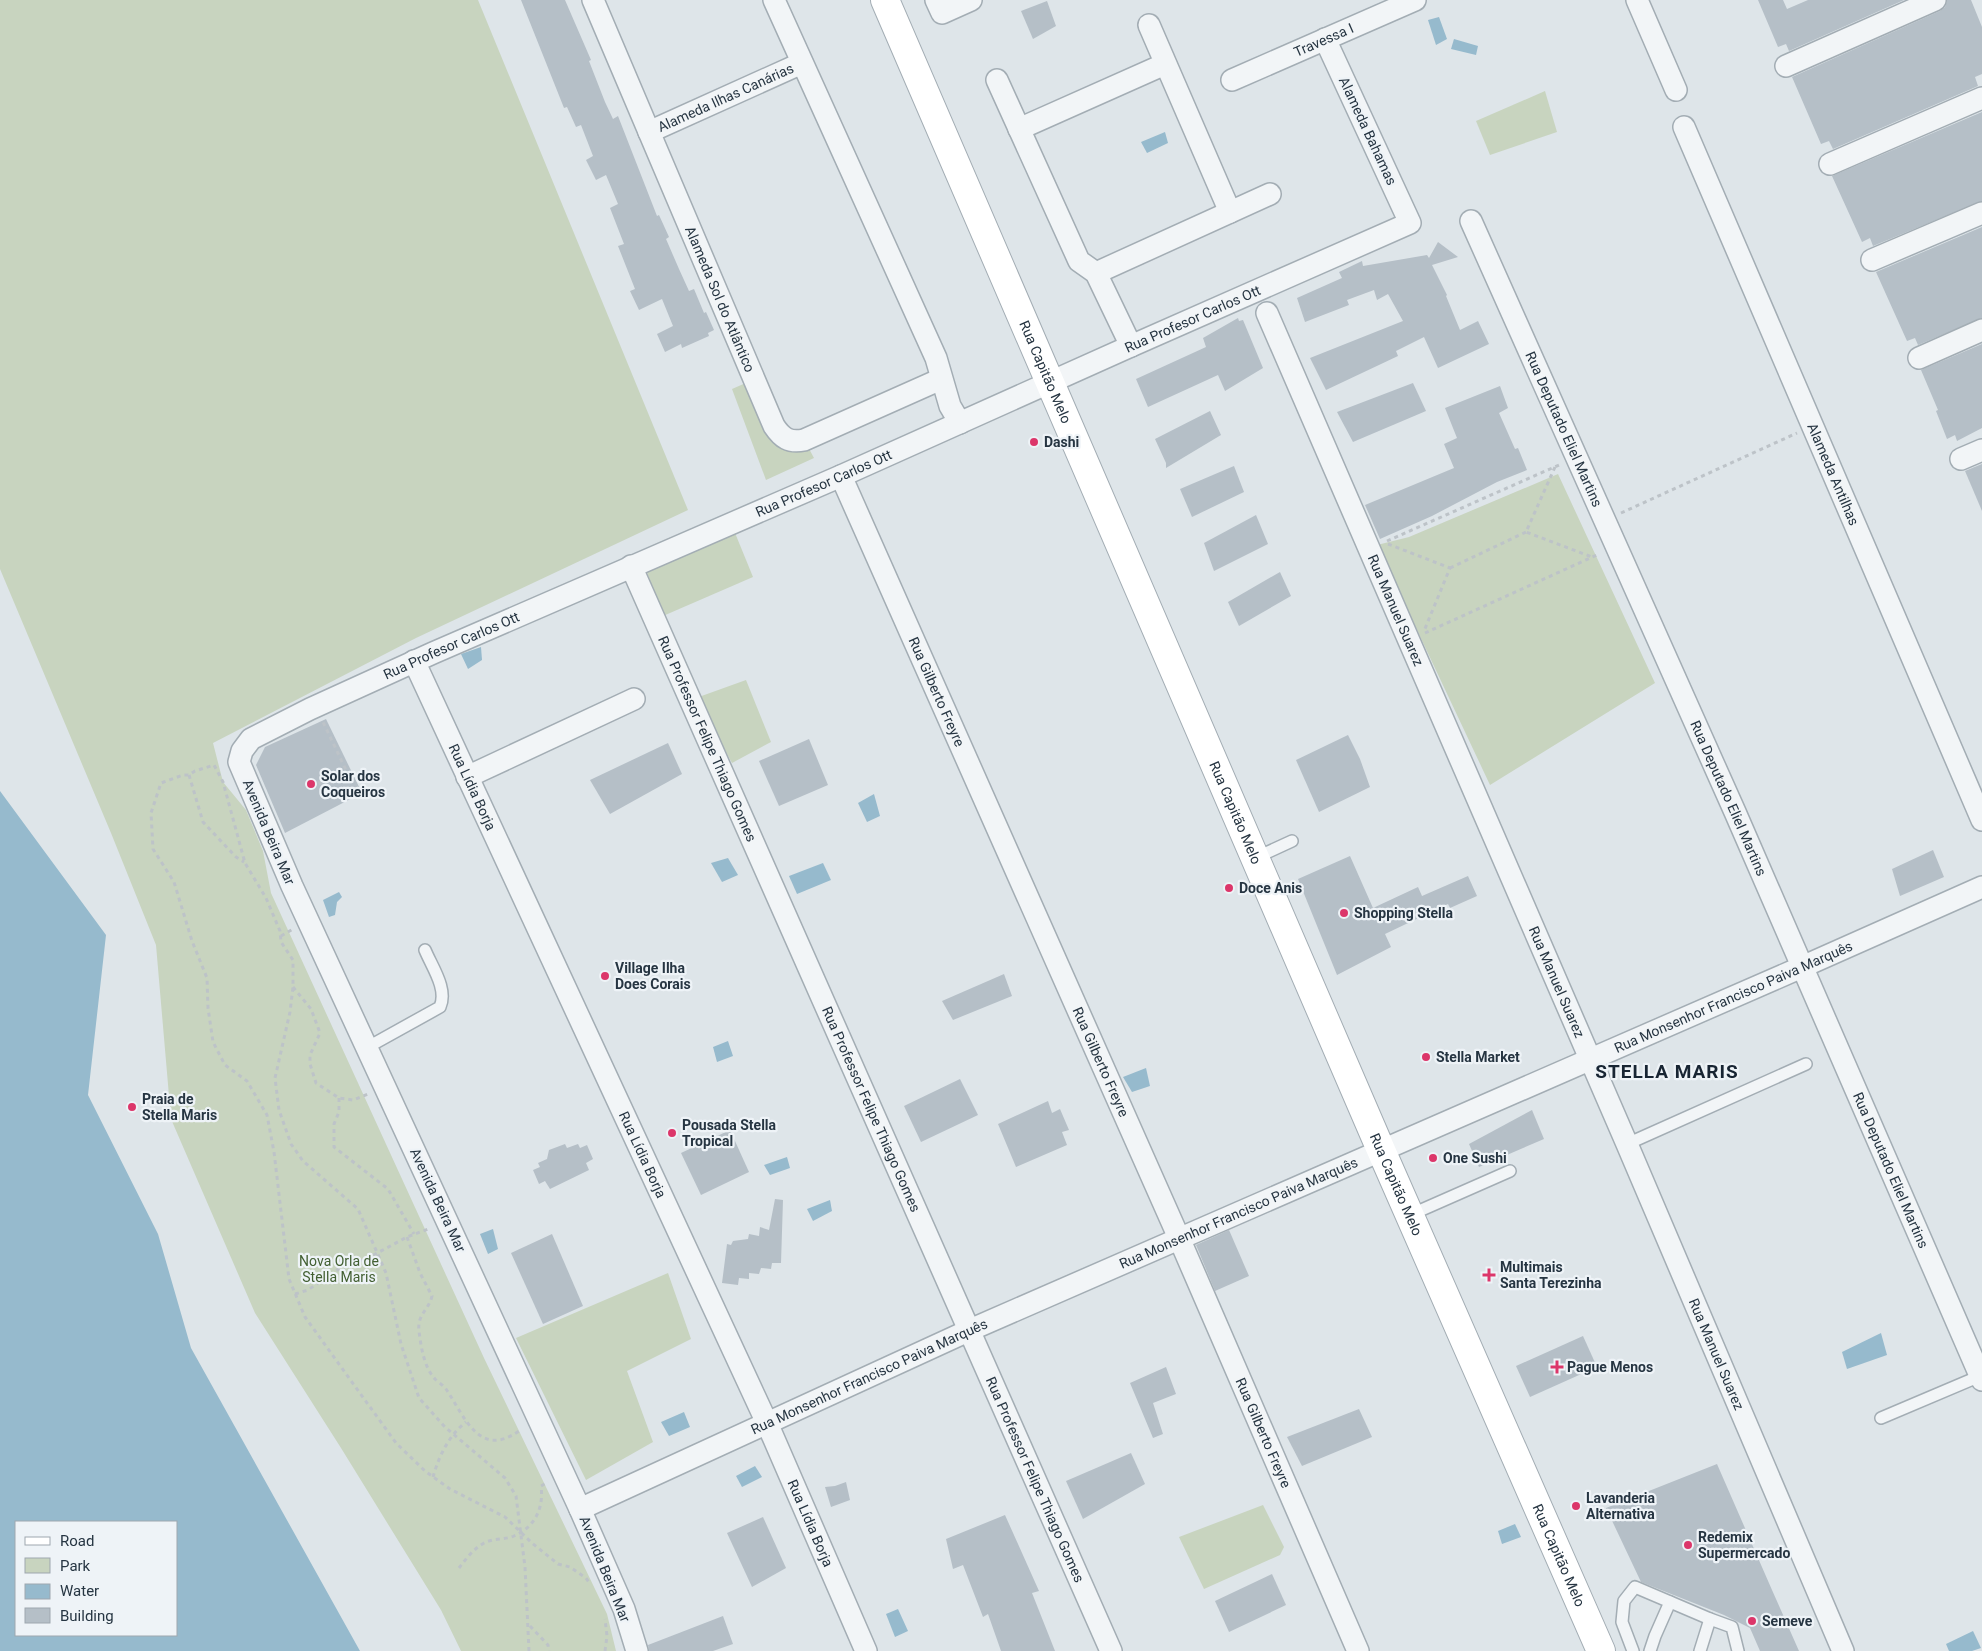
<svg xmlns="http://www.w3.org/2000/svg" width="1982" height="1651" font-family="Roboto,sans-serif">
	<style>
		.green { fill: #c8d4bf }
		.water { fill: #96bacd; fill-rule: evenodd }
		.building { fill: #b5bfc7 }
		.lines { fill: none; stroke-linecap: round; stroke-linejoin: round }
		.service-casing { stroke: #a3adb4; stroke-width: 14 }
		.minor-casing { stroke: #a3adb4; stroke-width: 24 }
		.secondary-casing { stroke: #a3adb4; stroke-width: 30 }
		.path { stroke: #bdc3c8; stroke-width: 3; stroke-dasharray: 4 4; stroke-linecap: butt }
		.service { stroke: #f2f5f7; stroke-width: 11 }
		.minor { stroke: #f2f5f7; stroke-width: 21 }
		.secondary { stroke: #fff; stroke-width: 28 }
		.poi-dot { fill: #dc366a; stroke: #eef3f7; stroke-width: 2 }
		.labels { text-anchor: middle; stroke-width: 4.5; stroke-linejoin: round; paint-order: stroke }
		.street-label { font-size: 14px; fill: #263542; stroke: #eef3f7 }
		.poi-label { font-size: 14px; font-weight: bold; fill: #263542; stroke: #eef3f7; text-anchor: start }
		.park-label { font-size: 14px; fill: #425f32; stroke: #eef3f7 }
		.district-label { font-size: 19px; font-weight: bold; letter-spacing: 1px; fill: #182533; stroke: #eef3f7 }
	</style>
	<rect width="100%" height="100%" fill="#dee5e9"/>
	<g class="green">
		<polygon points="0,0 478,0 688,510 416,638 213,743 223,782 246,810 263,851 271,893 484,1358 607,1614 616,1651 461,1651 441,1610 341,1448 255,1313 171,1119 156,945 111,833 0,569"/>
		<polygon points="1545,91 1557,132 1490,155 1476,121"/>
		<polygon points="748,382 779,444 807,445 814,458 766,480 732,389"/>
		<polygon points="1558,474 1655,683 1490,785 1377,545 1409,537"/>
		<polygon points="733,528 753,577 663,616 645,567"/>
		<polygon points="746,680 771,742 732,763 696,698"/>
		<polygon points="668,1273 691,1339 627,1371 653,1442 586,1480 516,1338"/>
		<polygon points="1263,1505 1284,1547 1280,1555 1204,1589 1179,1537"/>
	</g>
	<g class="water">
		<polygon points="1439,17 1447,39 1436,45 1428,20"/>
		<polygon points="1454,39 1478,46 1476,55 1451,49"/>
		<polygon points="1165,132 1168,143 1147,153 1141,142"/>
		<polygon points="481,647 482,660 468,669 461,654"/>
		<path d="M0,791L106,935L88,1095L158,1234L191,1348L360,1651H0ZM16,1522H176V1635H16Z"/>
		<polygon points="874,794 880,816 867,822 858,803"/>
		<polygon points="728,858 738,875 722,882 711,863"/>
		<polygon points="823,863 831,880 797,894 789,876"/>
		<polygon points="339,892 342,897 337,902 335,915 329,917 323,900"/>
		<polygon points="728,1041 733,1056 717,1062 713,1047"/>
		<polygon points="1146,1068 1150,1086 1132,1092 1123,1077"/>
		<polygon points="787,1157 790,1168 770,1175 764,1165"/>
		<polygon points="830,1200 832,1211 813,1221 807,1209"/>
		<polygon points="493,1229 498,1249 488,1254 480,1234"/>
		<polygon points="1881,1333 1887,1355 1847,1369 1842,1352"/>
		<polygon points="684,1412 690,1427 669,1436 661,1422"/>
		<polygon points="755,1466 762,1477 742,1487 736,1476"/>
		<polygon points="1515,1524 1521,1537 1502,1544 1498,1531"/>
		<polygon points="898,1609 908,1631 895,1637 886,1614"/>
		<polygon points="1973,1631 1981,1648 1972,1651 1949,1651 1946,1644"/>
	</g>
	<g class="building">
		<polygon points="521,0 565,0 591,60 589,61 605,102 613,119 618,116 657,216 659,215 669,237 666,239 679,269 689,291 694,289 704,313 706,312 714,330 708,333 709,336 682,348 681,344 665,352 657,334 673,326 662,299 639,310 630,291 635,289 618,246 624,244 610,208 618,204 606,175 596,180 586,160 593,156 581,125 576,127 567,107 564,108"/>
		<polygon points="1758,0 1783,0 1787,9 1808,0 1904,0 1789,51 1786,44 1778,47"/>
		<polygon points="1947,0 1971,0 1982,27 1982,74 1975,77 1978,86 1833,149 1829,141 1821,144 1792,77 1940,11 1945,7"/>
		<polygon points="1047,1 1056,26 1033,39 1021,11"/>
		<polygon points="1982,112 1982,201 1873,246 1870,238 1862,242 1832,176"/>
		<polygon points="1982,227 1982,318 1918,345 1915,338 1907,341 1876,272"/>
		<polygon points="1438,242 1458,257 1432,265 1447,295 1446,296 1460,330 1478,321 1489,344 1438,368 1424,337 1396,351 1398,356 1326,390 1310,358 1403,321 1388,294 1377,300 1374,290 1347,300 1349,305 1305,322 1297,298 1342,278 1339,272 1362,261 1363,266 1427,255 1429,258"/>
		<polygon points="1238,318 1239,321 1243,320 1263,368 1225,391 1218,375 1148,407 1136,379 1206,347 1203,338"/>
		<polygon points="1982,344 1982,428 1957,441 1955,435 1947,439 1936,411 1938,410 1921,370"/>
		<polygon points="1413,383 1426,411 1353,442 1337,412"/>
		<polygon points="1500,386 1508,408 1499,413 1515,449 1518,448 1527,470 1497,482 1432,516 1380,539 1365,505 1454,468 1444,444 1457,438 1445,408"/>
		<polygon points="1210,411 1221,435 1166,468 1166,463 1155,439"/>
		<polygon points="1982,464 1982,511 1965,471"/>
		<polygon points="1234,466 1244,492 1192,517 1180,489"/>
		<polygon points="1256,515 1268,544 1214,571 1204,543"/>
		<polygon points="1280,572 1291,596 1239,626 1228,602"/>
		<polygon points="326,719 362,793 285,833 256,765 265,747"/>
		<polygon points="1348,735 1360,759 1370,787 1319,812 1296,760"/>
		<polygon points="809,739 828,785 779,806 759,761"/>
		<polygon points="668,743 682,774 610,814 590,780"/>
		<polygon points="1933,850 1944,877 1900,896 1892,869"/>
		<polygon points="1350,856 1373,908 1418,887 1422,896 1468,876 1477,896 1450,908 1448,904 1385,934 1391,947 1337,975 1298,879"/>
		<polygon points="1004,974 1012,996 953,1020 942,1001"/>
		<polygon points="960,1079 978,1115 921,1142 904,1106"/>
		<polygon points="1048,1101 1052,1113 1060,1109 1069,1130 1062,1132 1067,1145 1016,1167 998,1124"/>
		<polygon points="1532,1110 1544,1139 1479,1167 1469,1144"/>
		<polygon points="730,1130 749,1172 701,1195 681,1153"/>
		<polygon points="565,1144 567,1148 578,1144 580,1148 587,1145 593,1159 586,1163 589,1170 550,1189 545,1181 539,1184 533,1170 540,1167 538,1163 547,1159 549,1150"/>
		<polygon points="775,1199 783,1200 781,1263 772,1263 771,1269 761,1268 759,1274 749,1273 749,1279 739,1278 738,1285 722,1283 727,1244 731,1245 733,1241 748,1239 749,1234 759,1236 760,1227 769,1230"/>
		<polygon points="1229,1230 1249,1276 1215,1291 1196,1245"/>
		<polygon points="552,1234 583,1306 543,1324 511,1253"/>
		<polygon points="1583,1336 1597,1367 1530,1397 1516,1366"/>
		<polygon points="1166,1367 1176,1394 1153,1403 1163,1434 1153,1438 1130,1383"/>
		<polygon points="1359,1409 1372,1437 1302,1466 1287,1437"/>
		<polygon points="1131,1453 1145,1484 1083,1519 1066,1481"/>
		<polygon points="1717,1464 1772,1590 1799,1651 1760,1651 1750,1628 1724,1615 1641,1582 1606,1508"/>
		<polygon points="846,1482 850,1500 831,1507 825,1487 835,1486"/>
		<polygon points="1005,1515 1039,1591 1032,1593 1055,1651 1001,1651 988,1614 983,1617 963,1565 953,1569 946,1539"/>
		<polygon points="763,1517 786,1568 752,1587 727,1533"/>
		<polygon points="1272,1574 1286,1605 1229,1632 1215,1601"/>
		<polygon points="723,1616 733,1644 713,1651 649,1651 648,1645"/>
	</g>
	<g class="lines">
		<defs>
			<g id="service">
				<polyline points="1255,858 1292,841"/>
				<path d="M368,1047L440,1007C448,989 432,967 425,950"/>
				<polyline points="1627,1144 1806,1064"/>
				<polyline points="1410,1215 1510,1171"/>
				<polyline points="1881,1418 1980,1376"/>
				<polyline points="1633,1651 1622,1622 1624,1601 1635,1587 1710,1619"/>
				<polyline points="1650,1651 1655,1636 1670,1602"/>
				<polyline points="1700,1651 1710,1619 1732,1627 1738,1651"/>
			</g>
			<g id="minor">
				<path id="s1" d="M593,0L774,426C782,438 789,443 804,440L941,379"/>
				<polyline points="774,0 936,358 950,406 960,423"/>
				<polyline points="936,0 942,13 971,0"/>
				<polyline points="1637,0 1676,90"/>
				<polyline points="1149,25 1230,212"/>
				<polyline points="1786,66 1935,0"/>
				<polyline points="997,80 1079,261 1096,273 1131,346"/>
				<path id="s2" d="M1232,80L1415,0"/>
				<path id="s3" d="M1684,127L1982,820"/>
				<polyline points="1019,129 1165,64"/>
				<path id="s4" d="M649,132L802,63"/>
				<polyline points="1830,164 1982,98"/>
				<path id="s5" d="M1471,221L1735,812L1982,1380"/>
				<polyline points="1872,260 1982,213"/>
				<polyline points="1096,273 1270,194"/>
				<path id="s6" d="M1267,313L1627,1144L1843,1651"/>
				<polyline points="1919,358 1982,330"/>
				<polyline points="1961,459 1982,450"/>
				<path id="s7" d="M841,476L1179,1238L1358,1651"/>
				<path id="s8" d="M631,566L1111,1651"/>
				<path id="s9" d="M414,661L767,1423L866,1651"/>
				<polyline points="467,777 634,699"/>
				<path id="s10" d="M580,1509L970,1330L1802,967L1982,887"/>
				<path id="s11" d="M637,1651L624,1609L580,1509L292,886L239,762L242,751L251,739L310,709L433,653L841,476L1131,346L1410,223L1325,39"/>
			</g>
			<g id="secondary">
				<path id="s12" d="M885,0L1381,1150L1601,1651"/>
			</g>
		</defs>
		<use href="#service" class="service-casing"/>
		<use href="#minor" class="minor-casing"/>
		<use href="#secondary" class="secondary-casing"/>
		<g class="path">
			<polyline points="1555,467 1526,532 1592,557"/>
			<polyline points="1621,513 1797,433"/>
			<polyline points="1387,541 1559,465"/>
			<polyline points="1388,544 1450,568 1424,631"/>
			<polyline points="1450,568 1526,532"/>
			<polyline points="1425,633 1599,554"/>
			<polyline points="189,775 203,822 236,857 244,862"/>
			<polyline points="319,781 322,787 346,776 346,770 323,722"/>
			<polyline points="281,936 293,929"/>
			<polyline points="293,987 311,1009 320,1033 310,1055 310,1064 316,1083 339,1098 353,1100 368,1094"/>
			<polyline points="339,1098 339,1112 334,1124 334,1147 388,1189 414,1234"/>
			<path d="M407,1237L420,1273L432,1296C429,1310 417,1314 419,1331C421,1347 424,1367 435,1379C438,1382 443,1385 446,1389C465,1417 479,1459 519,1431"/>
			<polyline points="295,1294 308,1290 337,1270 368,1258 407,1237 431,1228"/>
			<path d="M433,1477C439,1456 449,1435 466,1422"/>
			<path d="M459,1568C466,1559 473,1549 484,1543C493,1538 505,1540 514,1536C535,1527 544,1508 541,1486L548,1482"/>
			<polyline points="530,1626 548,1645 549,1651"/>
			<polyline points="529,1651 525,1567 516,1496 505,1478 445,1427 419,1398 401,1344 386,1273 358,1209 303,1161 291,1144 279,1110 275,1078 290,1012 293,987 293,960 281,942 280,931 266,898 245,863 223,782 214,765 195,771 189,775 183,775 161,783 151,813 153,849 174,882 192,941 207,978 208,1008 213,1042 225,1065 247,1081 267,1115 274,1152 289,1279 305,1317 396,1443 425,1471 450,1489 505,1517 532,1543 558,1564 570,1567 586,1578 590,1584"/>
			<polyline points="605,1651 607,1636 605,1619"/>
		</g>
		<use href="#service" class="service"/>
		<use href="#minor" class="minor"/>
		<use href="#secondary" class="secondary"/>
	</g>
	<g class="poi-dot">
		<circle cx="1034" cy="442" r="5"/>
		<circle cx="311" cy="784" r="5"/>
		<circle cx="1229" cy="888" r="5"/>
		<circle cx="1344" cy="913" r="5"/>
		<circle cx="605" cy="976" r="5"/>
		<circle cx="1426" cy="1057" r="5"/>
		<circle cx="132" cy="1107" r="5"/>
		<circle cx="672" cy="1133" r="5"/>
		<circle cx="1433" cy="1158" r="5"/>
		<path d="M1486.5 1267.5h5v5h5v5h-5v5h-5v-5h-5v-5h5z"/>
		<path d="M1554.5 1359.5h5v5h5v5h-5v5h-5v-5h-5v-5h5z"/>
		<circle cx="1576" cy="1506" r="5"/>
		<circle cx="1688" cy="1545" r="5"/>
		<circle cx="1752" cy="1621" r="5"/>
	</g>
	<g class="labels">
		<g class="street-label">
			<text dy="5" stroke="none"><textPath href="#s2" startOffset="100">Travessa I</textPath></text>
			<text dy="5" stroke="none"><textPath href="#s4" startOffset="84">Alameda Ilhas Canárias</textPath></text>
			<text transform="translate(1368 131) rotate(65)" y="5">Alameda Bahamas</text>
			<text dy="5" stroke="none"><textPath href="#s1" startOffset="325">Alameda Sol do Atlântico</textPath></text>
			<text dy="5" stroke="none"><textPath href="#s11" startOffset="2032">Rua Profesor Carlos Ott</textPath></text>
			<text dy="5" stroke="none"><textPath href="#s12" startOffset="405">Rua Capitão Melo</textPath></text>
			<text dy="5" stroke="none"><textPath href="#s5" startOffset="228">Rua Deputado Eliel Martins</textPath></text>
			<text dy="5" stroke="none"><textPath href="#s3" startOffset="378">Alameda Antilhas</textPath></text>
			<text dy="5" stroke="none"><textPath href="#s11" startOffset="1628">Rua Profesor Carlos Ott</textPath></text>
			<text dy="5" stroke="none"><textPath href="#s6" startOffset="324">Rua Manuel Suarez</textPath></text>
			<text dy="5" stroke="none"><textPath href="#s11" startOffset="1222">Rua Profesor Carlos Ott</textPath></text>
			<text dy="5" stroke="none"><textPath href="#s7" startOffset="236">Rua Gilberto Freyre</textPath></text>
			<text dy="5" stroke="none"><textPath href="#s8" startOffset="189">Rua Professor Felipe Thiago Gomes</textPath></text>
			<text dy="5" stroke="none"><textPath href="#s9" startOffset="139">Rua Lídia Borja</textPath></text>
			<text dy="5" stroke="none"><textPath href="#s5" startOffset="632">Rua Deputado Eliel Martins</textPath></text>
			<text dy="5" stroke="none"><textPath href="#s12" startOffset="885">Rua Capitão Melo</textPath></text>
			<text transform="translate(269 832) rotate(67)" y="5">Avenida Beira Mar</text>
			<text dy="5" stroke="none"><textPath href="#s6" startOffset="729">Rua Manuel Suarez</textPath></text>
			<text dy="5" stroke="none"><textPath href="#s10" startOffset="1262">Rua Monsenhor Francisco Paiva Marquês</textPath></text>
			<text dy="5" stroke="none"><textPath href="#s7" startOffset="641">Rua Gilberto Freyre</textPath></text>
			<text dy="5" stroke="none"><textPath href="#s8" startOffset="594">Rua Professor Felipe Thiago Gomes</textPath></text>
			<text dy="5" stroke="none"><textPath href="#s9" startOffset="544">Rua Lídia Borja</textPath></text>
			<text dy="5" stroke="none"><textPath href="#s5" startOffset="1038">Rua Deputado Eliel Martins</textPath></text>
			<text dy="5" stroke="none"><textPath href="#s12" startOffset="1290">Rua Capitão Melo</textPath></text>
			<text transform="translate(438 1200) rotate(65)" y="5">Avenida Beira Mar</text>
			<text dy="5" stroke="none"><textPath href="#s10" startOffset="722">Rua Monsenhor Francisco Paiva Marquês</textPath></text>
			<text dy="5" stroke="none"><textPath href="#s6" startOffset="1134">Rua Manuel Suarez</textPath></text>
			<text dy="5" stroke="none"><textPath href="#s10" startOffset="318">Rua Monsenhor Francisco Paiva Marquês</textPath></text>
			<text dy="5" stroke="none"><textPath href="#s7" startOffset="1046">Rua Gilberto Freyre</textPath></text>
			<text dy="5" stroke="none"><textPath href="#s8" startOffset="999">Rua Professor Felipe Thiago Gomes</textPath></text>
			<text dy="5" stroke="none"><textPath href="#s9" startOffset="949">Rua Lídia Borja</textPath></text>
			<text dy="5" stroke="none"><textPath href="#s12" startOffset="1695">Rua Capitão Melo</textPath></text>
			<text transform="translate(605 1569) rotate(68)" y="5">Avenida Beira Mar</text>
		</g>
		<g class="poi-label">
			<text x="1044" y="447">Dashi</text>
			<text x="321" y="781">Solar dos<tspan x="321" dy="16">Coqueiros</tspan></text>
			<text x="1239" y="893">Doce Anis</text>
			<text x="1354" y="918">Shopping Stella</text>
			<text x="615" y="973">Village Ilha<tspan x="615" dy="16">Does Corais</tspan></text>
			<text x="1436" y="1062">Stella Market</text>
			<text x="142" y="1104">Praia de<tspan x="142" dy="16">Stella Maris</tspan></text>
			<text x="682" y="1130">Pousada Stella<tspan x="682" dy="16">Tropical</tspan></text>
			<text x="1443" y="1163">One Sushi</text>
			<text x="1500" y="1272">Multimais<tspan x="1500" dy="16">Santa Terezinha</tspan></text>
			<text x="1567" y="1372">Pague Menos</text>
			<text x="1586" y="1503">Lavanderia<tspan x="1586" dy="16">Alternativa</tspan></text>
			<text x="1698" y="1542">Redemix<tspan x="1698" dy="16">Supermercado</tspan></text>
			<text x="1762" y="1626">Semeve</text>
		</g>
		<g class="park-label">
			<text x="339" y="1266">Nova Orla de<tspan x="339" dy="16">Stella Maris</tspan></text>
		</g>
		<g class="district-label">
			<text x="1667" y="1078">STELLA MARIS</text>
		</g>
	</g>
	<rect x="15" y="1521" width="162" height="115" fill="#eef3f7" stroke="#9ea7af"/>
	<rect x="25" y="1537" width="25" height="8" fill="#ffffff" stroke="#9ea7af"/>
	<text x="60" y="1546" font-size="15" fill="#263542">Road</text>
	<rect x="25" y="1558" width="25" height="15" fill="#c8d4bf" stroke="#9ea7af"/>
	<text x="60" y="1571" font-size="15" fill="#263542">Park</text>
	<rect x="25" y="1584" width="25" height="15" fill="#96bacd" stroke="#9ea7af"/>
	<text x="60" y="1596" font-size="15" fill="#263542">Water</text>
	<rect x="25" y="1608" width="25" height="15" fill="#b5bfc7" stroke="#9ea7af"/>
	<text x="60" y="1621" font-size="15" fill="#263542">Building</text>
</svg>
